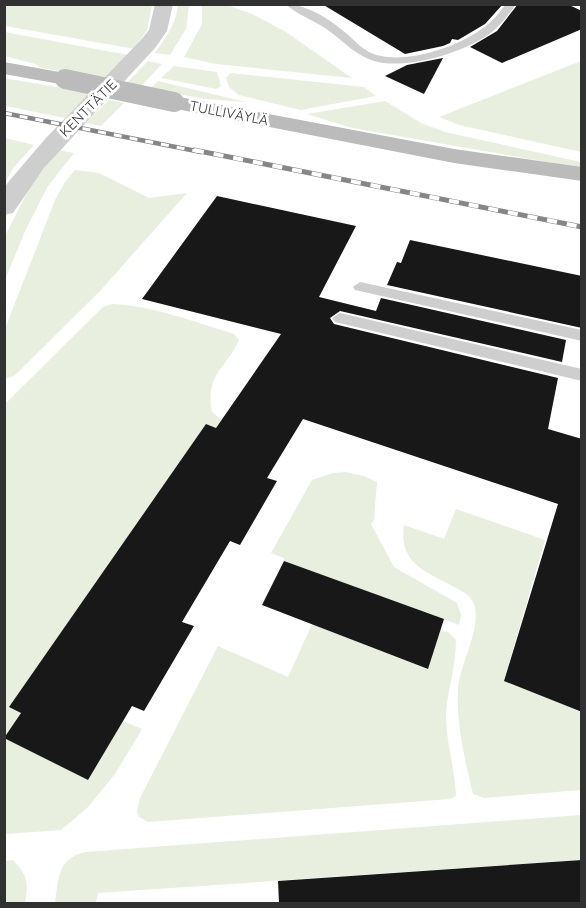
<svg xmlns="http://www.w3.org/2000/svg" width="586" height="908" font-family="Quicksand,sans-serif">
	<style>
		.green { fill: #e8efdf }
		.building { fill: #181818 }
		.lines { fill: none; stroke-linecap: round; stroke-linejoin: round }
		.lane { fill: #cecece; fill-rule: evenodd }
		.street { fill: #cecece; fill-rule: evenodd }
		.secondary { fill: #bbb; fill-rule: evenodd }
		.rail-far1-casing { stroke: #868686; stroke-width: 4.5 }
		.rail-casing { stroke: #868686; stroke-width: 5 }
		.rail-far1 { stroke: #fff; stroke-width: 3; stroke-dasharray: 8; stroke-linecap: butt }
		.rail { stroke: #fff; stroke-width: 4; stroke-dasharray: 10; stroke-linecap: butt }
		.secondary-bridge { stroke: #bbb; stroke-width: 20 }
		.labels { text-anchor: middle; stroke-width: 6; stroke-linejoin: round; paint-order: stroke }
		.far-street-label { font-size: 14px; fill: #313131; stroke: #fff }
	</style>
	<rect width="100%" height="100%" fill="#fff"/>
	<g class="green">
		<polygon points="4,5 152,5 147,30 135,49 5,26"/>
		<path d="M178,5H189L186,29L170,55L155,53C166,37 176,25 178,5Z"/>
		<polygon points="202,5 227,5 252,14 286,32 352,78 216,64 184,57 202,24"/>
		<polygon points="5,32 128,55 105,79 42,68 35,64 5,56"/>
		<polygon points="148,61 162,64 140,87 125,85"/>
		<polygon points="581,61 581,152 459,125 439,117"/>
		<polygon points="174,66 217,72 221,86 216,89 161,78"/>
		<polygon points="230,73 364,87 376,96 301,110 239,95 229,87 226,78"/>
		<polygon points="4,78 91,93 65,118 5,106"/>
		<polygon points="158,81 246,102 205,99 150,89"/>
		<polygon points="109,100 124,103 101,126 86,123"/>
		<polygon points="385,101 421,123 445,132 581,162 581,168 352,128 307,114"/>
		<polygon points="5,138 34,145 13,168 5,183"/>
		<polygon points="59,150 74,153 48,186 26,229 5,280 5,236 32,183"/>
		<polygon points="75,170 99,173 149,198 187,193 100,291 14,376 5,379 5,329 55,200 65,182"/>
		<path d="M112,304C151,305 197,323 234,334L239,340C225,370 205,374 212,412L221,419L216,428L206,424L10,707L21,713L5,738L88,780L123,721L142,729L115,774L88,807L61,830L5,834V404L103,307Z"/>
		<polygon points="345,472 364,476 377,482 374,520 371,524 394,567 457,603 461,615 459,625 284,561 284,558 271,553 312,480 333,473"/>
		<path d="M456,509L545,540L504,680L581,712V790L484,798L473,794C465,760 456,724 458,689C460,663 482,628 474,604C471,596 464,592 458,589C428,572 398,565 404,525L444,539Z"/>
		<path d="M312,624L427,669L440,631L448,632L456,640C456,668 446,693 446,720C447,745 455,770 456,796L450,799L148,822L139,817L137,811L140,798L218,646L288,677Z"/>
		<path d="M581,815V860L98,893L96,903L55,904C58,879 58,858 85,852Z"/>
		<path d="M13,860C28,876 28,882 25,903H5V861Z"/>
	</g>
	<g class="building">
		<polygon points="322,4 503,4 485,24 458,40 452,39 450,43 443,46 405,54"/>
		<polygon points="518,4 567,4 582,11 582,29 502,63 470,47 497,31"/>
		<polygon points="443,58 424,94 385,76 407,65"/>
		<polygon points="217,196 356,226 319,297 376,311 381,298 566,340 562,362 340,311 330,318 334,324 558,378 548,429 582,439 582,712 504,681 558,504 303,419 267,478 277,481 240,545 230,541 182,622 194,626 144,711 132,706 88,780 4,738 21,713 9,707 206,424 216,428 281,334 142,299"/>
		<polygon points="410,240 582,276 582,328 387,285 397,262 401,263"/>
		<polygon points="284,561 444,619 428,669 262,605"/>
		<polygon points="582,860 582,903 279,903 278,881"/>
	</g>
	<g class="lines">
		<g class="lane">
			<path d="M285,4C307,4 331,20 347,34C354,40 360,47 369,52C399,67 457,48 483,28C492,22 499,13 506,4H516C509,14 501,25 492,32C466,52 410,69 378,62C356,57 343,40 325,28C312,20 297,14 285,4Z"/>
			<polygon points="360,282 582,330 582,341 355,290 353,287"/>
			<polygon points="340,313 582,369 582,381 335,322 332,318"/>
		</g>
		<polygon class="street" points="155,4 173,4 167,31 155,48 44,168 13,213 4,215 4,188 10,180 46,138 141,40 149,30"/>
		<g class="secondary">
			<polygon points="4,62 65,73 72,75 75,79 72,83 65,85 4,74"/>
			<polygon points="174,96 454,149 582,167 582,181 454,163 166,107 163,102 166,97"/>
		</g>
		<defs>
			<polyline id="rail-far1" points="4,113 201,152"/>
			<polyline id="rail" points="194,150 582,227"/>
		</defs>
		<use href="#rail-far1" class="rail-far1-casing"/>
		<use href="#rail" class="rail-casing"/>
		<use href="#rail-far1" class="rail-far1"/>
		<use href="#rail" class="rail"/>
		<polyline class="secondary-bridge" points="65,79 174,102"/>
	</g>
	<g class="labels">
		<g class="far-street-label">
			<text transform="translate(88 108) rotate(-45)" y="5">KENTTÄTIE</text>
			<text transform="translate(229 113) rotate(11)" y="5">TULLIVÄYLÄ</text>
		</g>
	</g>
	<rect width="586" height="908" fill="none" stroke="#313131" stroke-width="12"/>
</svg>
